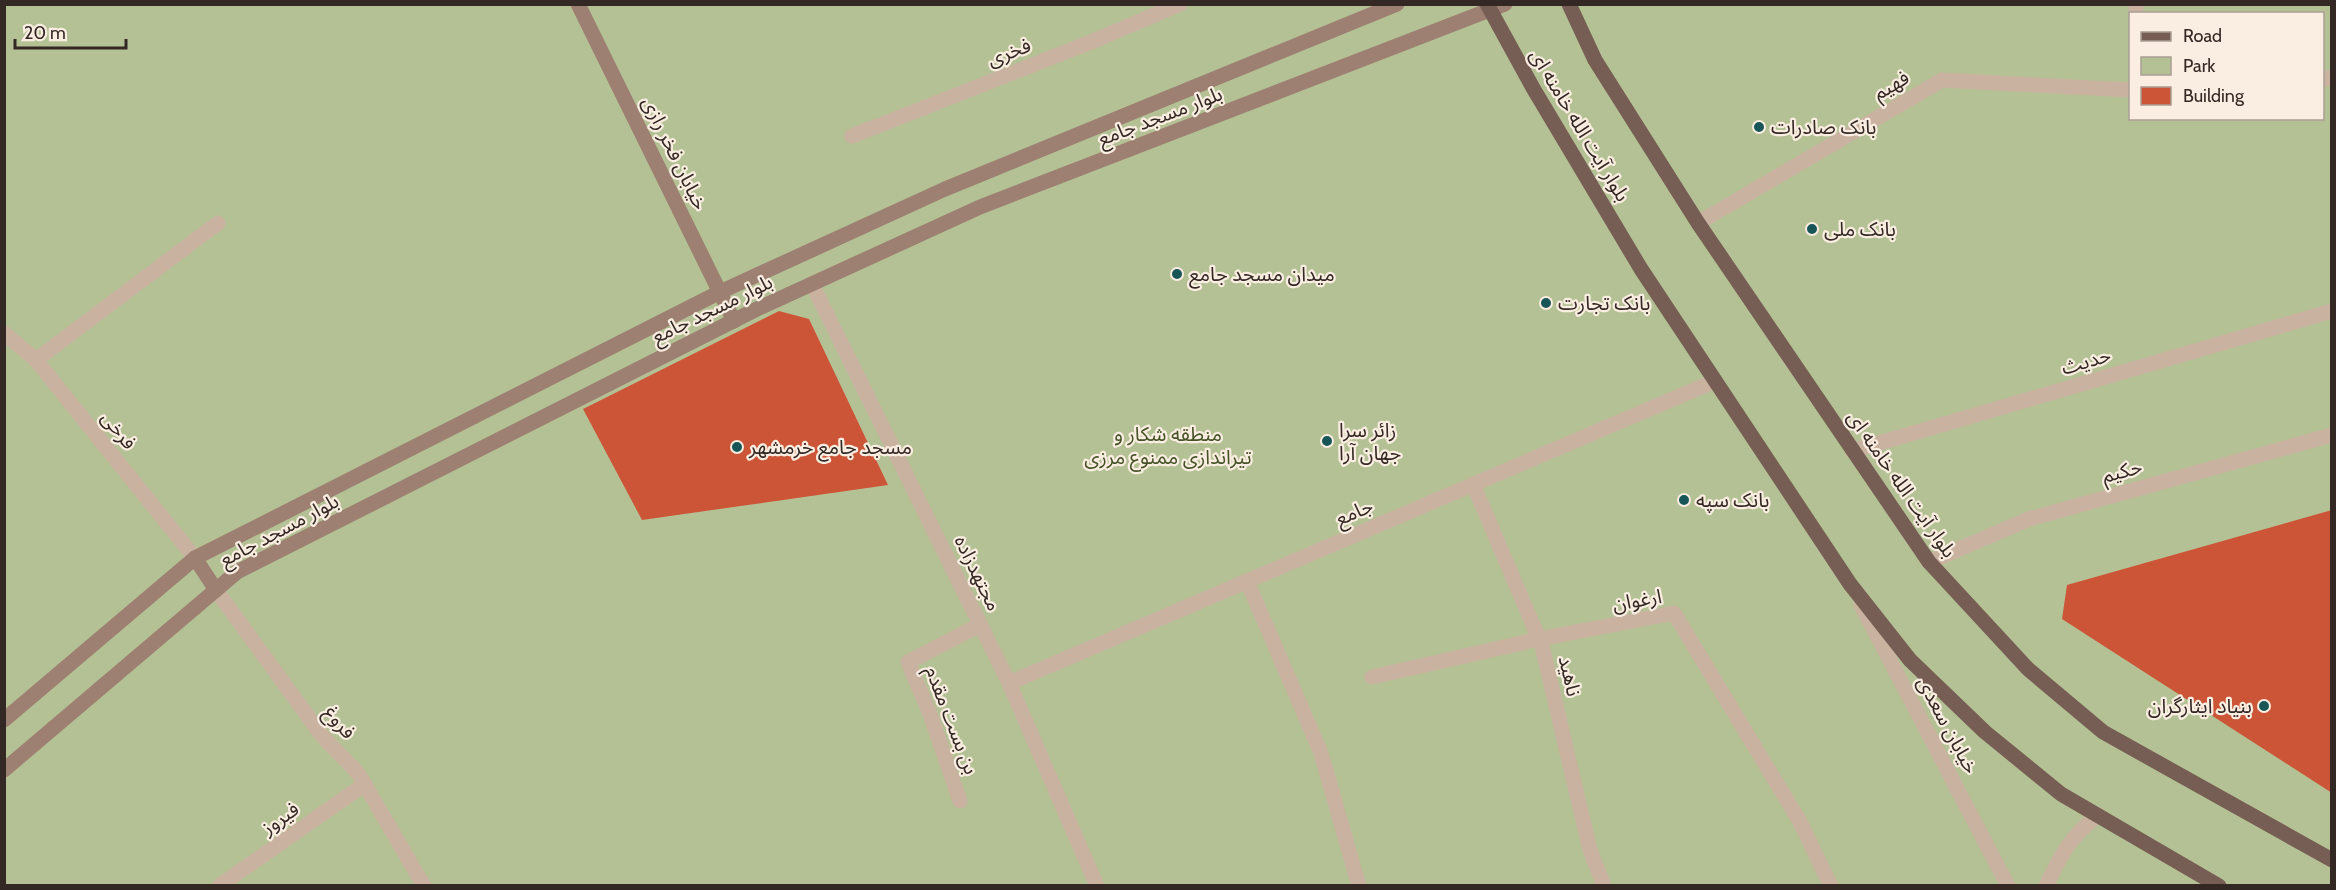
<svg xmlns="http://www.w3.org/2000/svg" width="2336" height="890" font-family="Cabin,'Noto Sans Arabic',sans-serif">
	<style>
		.green { fill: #b4c194; fill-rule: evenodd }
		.building { fill: #cd5537 }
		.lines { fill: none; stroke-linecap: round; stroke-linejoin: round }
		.street { stroke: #cab2a1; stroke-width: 15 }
		.secondary { stroke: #9d8072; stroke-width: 15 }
		.primary { stroke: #775e54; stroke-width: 15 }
		.poi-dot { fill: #185557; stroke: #faede1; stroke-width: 2 }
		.labels { text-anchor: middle; stroke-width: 4.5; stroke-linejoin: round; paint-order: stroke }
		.street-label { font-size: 20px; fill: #332824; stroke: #faede1 }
		.poi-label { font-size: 20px; fill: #332824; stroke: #faede1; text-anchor: start }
		.park-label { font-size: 20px; fill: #455327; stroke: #faede1 }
	</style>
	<rect width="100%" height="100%" fill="#f2e3d5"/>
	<path class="green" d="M5,5H2331V885H5ZM2130,14H2322V118H2130Z"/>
	<g class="building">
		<polygon points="779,311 809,319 888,485 642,520 583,409"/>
		<polygon points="2332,510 2332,793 2062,619 2067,585"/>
	</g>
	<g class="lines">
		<g class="street">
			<polyline points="2136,4 2136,14"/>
			<polyline points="2322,80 2332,77"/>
			<polyline points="852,136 1091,42 1180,4"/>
			<polyline points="1698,223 1942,80 2130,90"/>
			<polyline points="812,284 1009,683 1097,886"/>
			<polyline points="4,333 36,360 195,558"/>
			<polyline points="36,360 218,223"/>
			<polyline points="1852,451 2332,311"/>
			<polyline points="1473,484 1542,646 1590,850 1604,886"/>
			<polyline points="1929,562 2029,519 2332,435"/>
			<polyline points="1247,581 1321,753 1359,886"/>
			<polyline points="216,590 323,737 358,773 424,886"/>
			<polyline points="1861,605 2008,886"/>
			<polyline points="1372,677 1539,639 1674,613 1799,820 1831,886"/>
			<polyline points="1009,683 1715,381"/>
			<polyline points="960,801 930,714 908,662 980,625"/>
			<polyline points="219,886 365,784"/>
			<path d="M2046,886C2060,856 2071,835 2099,815"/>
		</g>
		<g class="secondary">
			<polyline points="578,4 734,321"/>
			<polyline points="195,558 216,590"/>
			<polyline points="4,720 195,558 720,292 945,189 1397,4"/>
			<polyline points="4,770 237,572 757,309 980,207 1505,4"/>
		</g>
		<g class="primary">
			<polyline points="1487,4 1533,88 1641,269 1850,584 1910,660 1985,732 2061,794 2219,886"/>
			<polyline points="1569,4 1595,60 1698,223 1929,562 2028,669 2103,732 2332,860"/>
		</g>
	</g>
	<g class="poi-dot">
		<circle cx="1759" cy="127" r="6"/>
		<circle cx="1812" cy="229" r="6"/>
		<circle cx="1177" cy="274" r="6"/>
		<circle cx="1546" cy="303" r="6"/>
		<circle cx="1327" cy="441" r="6"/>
		<circle cx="737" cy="447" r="6"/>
		<circle cx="1684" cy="500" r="6"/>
		<circle cx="2264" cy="706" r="6"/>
	</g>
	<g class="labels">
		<g class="street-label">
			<text transform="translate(1009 52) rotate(-21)" y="7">فخری</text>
			<text transform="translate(1891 85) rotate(-30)" y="7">فهیم</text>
			<text transform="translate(1160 116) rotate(-21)" y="7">بلوار مسجد جامع</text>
			<text transform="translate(1580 125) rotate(59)" y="7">بلوار آیت الله خامنه ای</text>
			<text transform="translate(675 153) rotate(64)" y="7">خیابان فخر رازی</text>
			<text transform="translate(712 309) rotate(-26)" y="7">بلوار مسجد جامع</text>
			<text transform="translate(2086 361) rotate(-16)" y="7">حدیث</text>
			<text transform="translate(119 430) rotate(51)" y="7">فرخی</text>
			<text transform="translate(2122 471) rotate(-15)" y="7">حکیم</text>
			<text transform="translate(1902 484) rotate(55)" y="7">بلوار آیت الله خامنه ای</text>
			<text transform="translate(1354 512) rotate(-23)" y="7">جامع</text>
			<text transform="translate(279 530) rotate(-28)" y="7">بلوار مسجد جامع</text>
			<text transform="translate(978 573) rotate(64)" y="7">مجتهدزاده</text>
			<text transform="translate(1637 600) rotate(-10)" y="7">ارغوان</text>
			<text transform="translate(1570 676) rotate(77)" y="7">ناهید</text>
			<text transform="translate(952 720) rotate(69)" y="7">بن بست مقدم</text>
			<text transform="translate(340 722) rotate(50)" y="7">فروغ</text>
			<text transform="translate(1948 725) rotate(62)" y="7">خیابان سعدی</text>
			<text transform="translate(280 818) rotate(-35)" y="7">فیروز</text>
		</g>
		<g class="poi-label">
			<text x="1771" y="134">بانک صادرات</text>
			<text x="1824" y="236">بانک ملی</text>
			<text x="1189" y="281">میدان مسجد جامع</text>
			<text x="1558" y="310">بانک تجارت</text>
			<text x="1339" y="437">زائر سرا<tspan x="1339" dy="23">جهان آرا</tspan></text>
			<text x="749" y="454">مسجد جامع خرمشهر</text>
			<text x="1696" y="507">بانک سپه</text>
			<text x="2252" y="713" text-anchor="end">بنیاد ایثارگران</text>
		</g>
		<g class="park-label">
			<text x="1168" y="441">منطقه شکار و<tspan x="1168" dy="23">تیراندازی ممنوع مرزی</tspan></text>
		</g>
	</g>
	<rect width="2336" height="890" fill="none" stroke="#332824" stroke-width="12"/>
	<rect x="2129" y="12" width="195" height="108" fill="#faede1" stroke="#aa9e95" stroke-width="1.5"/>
	<rect x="2141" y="32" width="30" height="9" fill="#775e54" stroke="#aa9e95" stroke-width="1.5"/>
	<text x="2183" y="42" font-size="18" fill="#332824">Road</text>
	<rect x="2141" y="57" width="30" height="18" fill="#b4c194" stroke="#aa9e95" stroke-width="1.5"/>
	<text x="2183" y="72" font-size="18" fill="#332824">Park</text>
	<rect x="2141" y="87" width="30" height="18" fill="#cd5537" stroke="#aa9e95" stroke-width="1.5"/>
	<text x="2183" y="102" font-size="18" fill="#332824">Building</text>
	<path d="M15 39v9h111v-9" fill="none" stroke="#332824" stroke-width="3"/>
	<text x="24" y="39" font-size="18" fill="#332824" stroke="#faede1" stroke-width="4.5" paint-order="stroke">20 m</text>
</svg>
